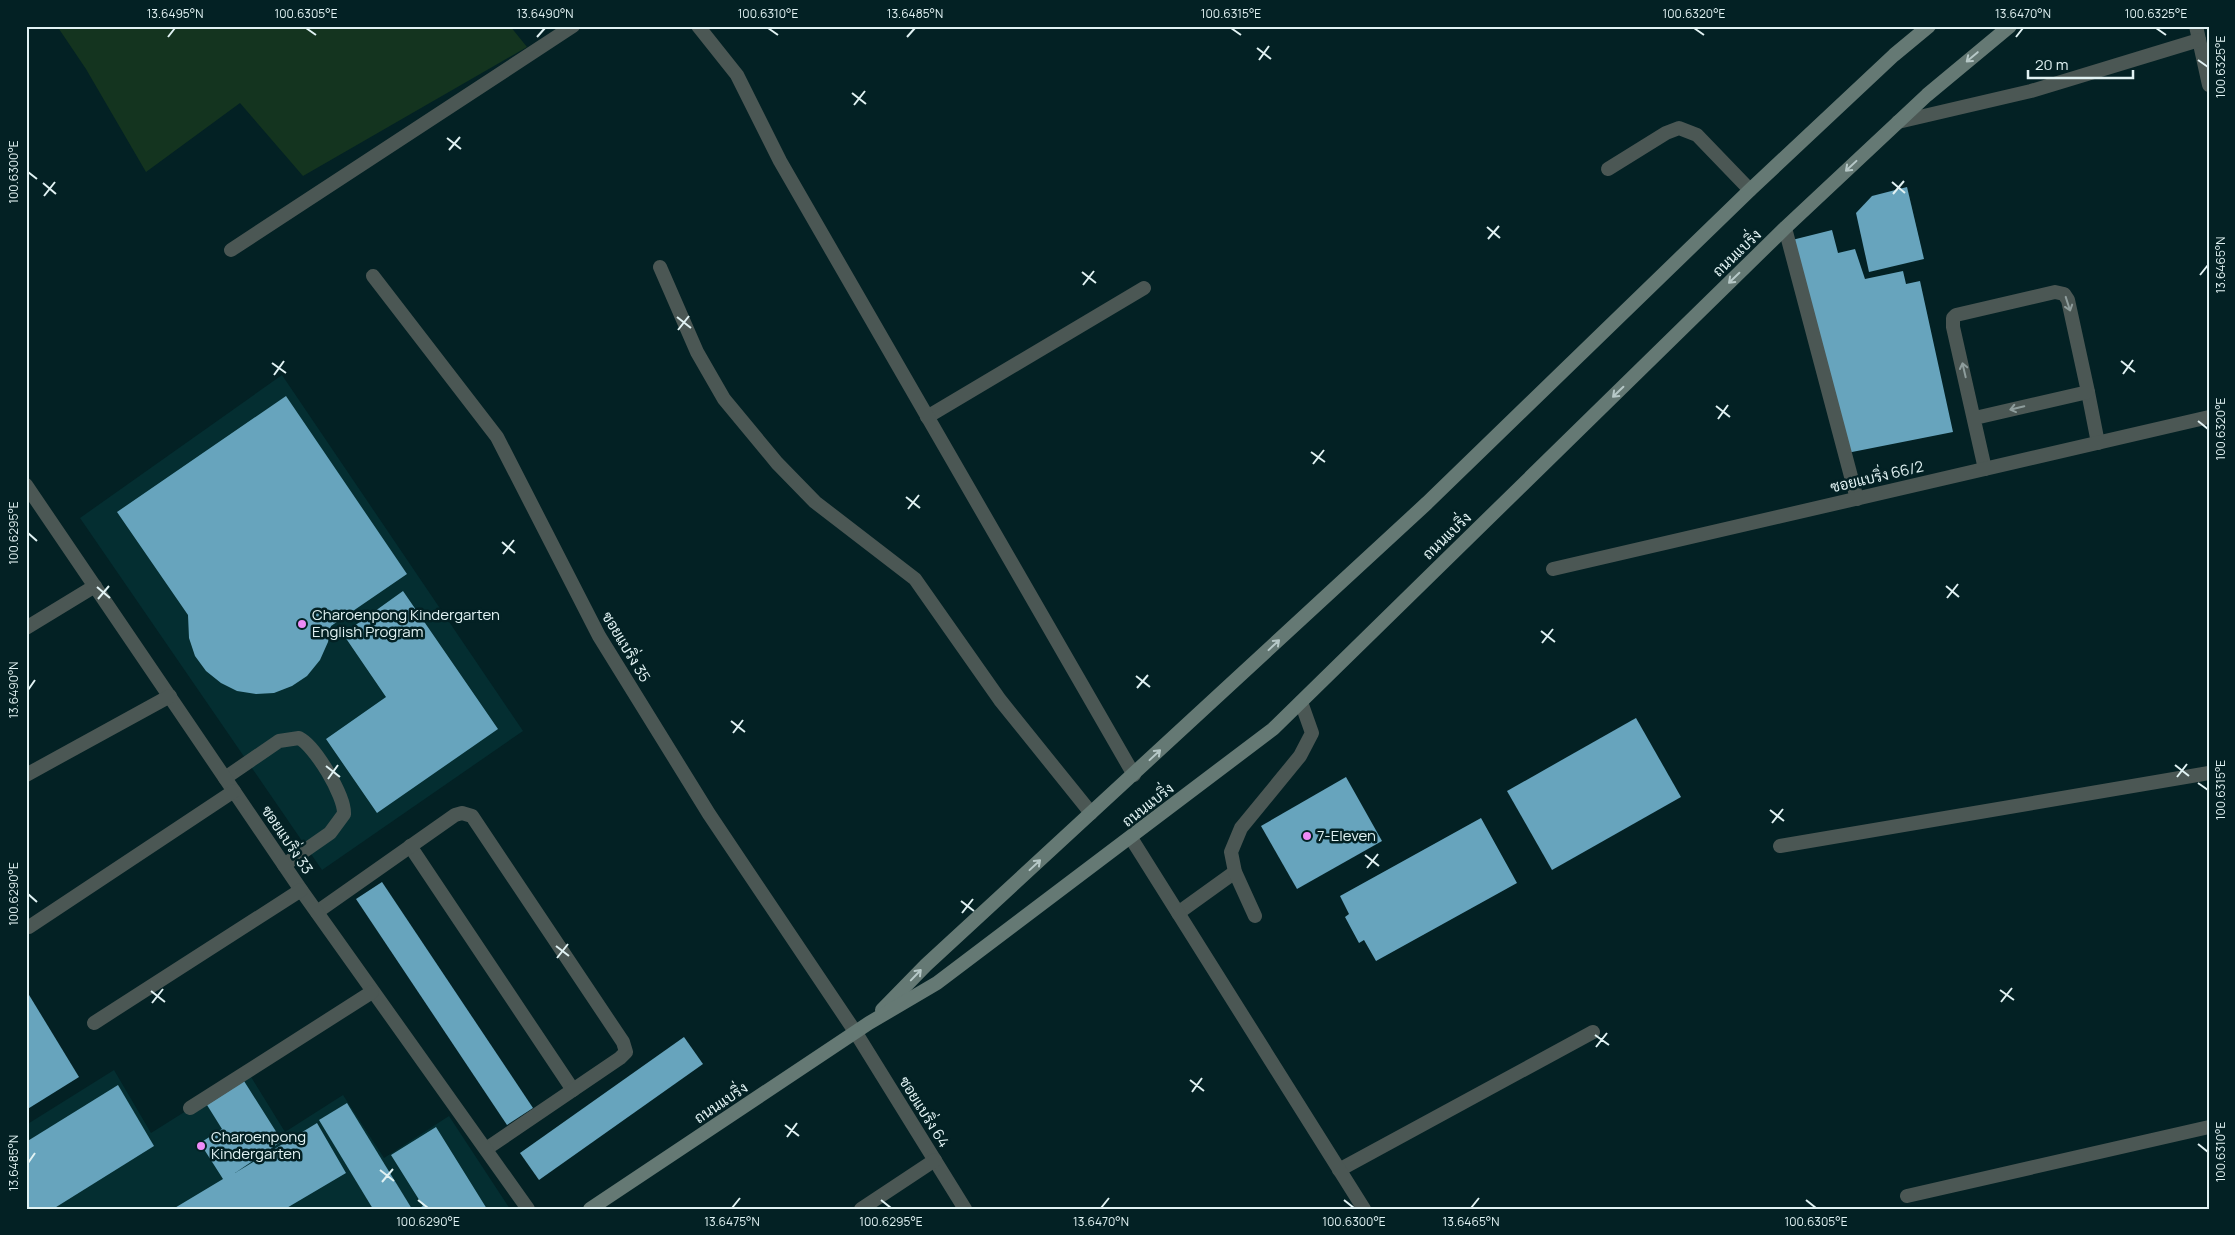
<svg xmlns="http://www.w3.org/2000/svg" width="2235" height="1235" font-family="Manrope,Sarabun,sans-serif">
	<style>
		.built { fill: #042e31 }
		.green { fill: #14341f }
		.building { fill: #67a4bd }
		.lines { fill: none; stroke-linecap: round; stroke-linejoin: round }
		.service { stroke: #4b5754; stroke-width: 14 }
		.minor { stroke: #4b5754; stroke-width: 14 }
		.secondary { stroke: #657974; stroke-width: 14 }
		.oneway { stroke: #b6c8c7 }
		.oneway2 { stroke: #8e9d9c }
		.ticks { fill: none; stroke: #e1f2f3; stroke-width: 2 }
		.poi-dot { fill: #ee8bf7; stroke: #032124; stroke-width: 2 }
		.labels { text-anchor: middle; stroke-width: 5; stroke-linejoin: round; paint-order: stroke }
		.street-label { font-size: 15px; fill: #e1f2f3; stroke: #032124 }
		.poi-label { font-size: 15px; fill: #e1f2f3; stroke: #032124; text-anchor: start }
		.neatline { fill: none; stroke: #e1f2f3; stroke-width: 2 }
		.ticks-label { font-size: 12px; text-anchor: middle; fill: #e1f2f3 }
	</style>
	<rect width="100%" height="100%" fill="#032124"/>
	<g class="built">
		<polygon points="282,375 523,731 322,870 80,518"/>
		<polygon points="114,1070 151,1133 248,1072 285,1132 343,1095 384,1158 449,1116 510,1209 26,1209 26,1125"/>
	</g>
	<polygon class="green" points="57,26 510,26 527,47 303,176 240,103 146,172 86,69"/>
	<g class="building">
		<polygon points="1907,187 1924,259 1869,272 1856,213 1872,196"/>
		<polygon points="1832,230 1838,253 1855,249 1865,279 1903,271 1906,284 1920,281 1953,432 1847,453 1792,240"/>
		<polygon points="286,396 407,574 331,626 328,642 320,660 307,676 292,686 274,693 256,694 237,691 221,683 206,671 195,656 189,638 188,615 117,512"/>
		<polygon points="403,591 498,729 377,813 326,739 386,697 343,634"/>
		<polygon points="1636,718 1681,797 1552,870 1507,791"/>
		<polygon points="1346,777 1382,841 1297,889 1261,826"/>
		<polygon points="1481,818 1517,883 1376,961 1364,940 1359,943 1345,917 1349,914 1340,896"/>
		<polygon points="382,882 533,1108 507,1125 356,899"/>
		<polygon points="26,990 79,1077 26,1110"/>
		<polygon points="684,1037 703,1064 539,1180 520,1153"/>
		<polygon points="244,1081 282,1141 235,1173 317,1123 346,1173 285,1209 173,1209 223,1179 200,1143 222,1129 207,1105"/>
		<polygon points="118,1085 154,1146 53,1209 26,1209 26,1142"/>
		<polygon points="347,1103 412,1209 373,1209 319,1120"/>
		<polygon points="436,1127 487,1209 417,1209 423,1206 391,1155"/>
	</g>
	<g class="lines">
		<g class="service">
			<polyline points="1608,169 1666,133 1679,128 1697,135 1750,190"/>
			<polyline points="1785,228 1857,499"/>
			<polyline points="660,267 697,352 724,399 777,463 815,502 915,579 1000,700 1091,813"/>
			<polyline points="2088,392 2098,443"/>
			<polyline points="927,417 1144,288"/>
			<polyline points="1975,418 2088,392 2068,300 2064,294 2055,292 1956,315 1953,318 1953,327 1985,469"/>
			<path d="M225,778L279,741L299,738C315,746 345,796 344,814L330,833L284,865"/>
			<polyline points="410,846 573,1090"/>
			<polyline points="317,912 455,815 462,813 472,816 623,1042 626,1052 620,1058 486,1149"/>
			<polyline points="1178,913 1235,872"/>
			<polyline points="1255,916 1235,872 1231,852 1241,828 1300,756 1312,733 1301,702"/>
			<polyline points="1339,1170 1593,1032"/>
		</g>
		<g class="minor">
			<polyline points="698,26 737,75 780,161 1134,775"/>
			<polyline points="2196,26 2209,85"/>
			<polyline points="1898,122 2031,91 2199,40"/>
			<polyline points="231,250 573,26"/>
			<polyline points="373,276 497,437 599,636 709,814 856,1033 965,1209"/>
			<polyline points="26,485 301,890 528,1209"/>
			<polyline points="1553,569 2209,417"/>
			<polyline points="26,628 95,586"/>
			<polyline points="26,775 170,696"/>
			<polyline points="1131,838 1364,1209"/>
			<polyline points="1780,846 2209,773"/>
			<polyline points="29,927 234,791"/>
			<polyline points="94,1023 301,890"/>
			<polyline points="190,1108 372,992"/>
			<polyline points="1907,1196 2209,1127"/>
			<polyline points="861,1209 935,1160"/>
		</g>
		<g class="secondary">
			<polyline points="882,1010 926,965 1427,503 1750,190 1894,55 1929,26"/>
			<polyline points="590,1209 869,1023 937,983 1273,729 1785,228 1927,95 2010,26"/>
		</g>
	</g>
	<defs><path id="oneway-shaft" d="M-6 0H5M1.5-3L5.5 0L1.5 3" fill="none" stroke-width="1.6" stroke-linecap="round" stroke-linejoin="round" transform="scale(1.25)"/></defs>
	<g class="oneway">
		<use href="#oneway-shaft" transform="translate(1972 57) rotate(140)"/>
		<use href="#oneway-shaft" transform="translate(1851 166) rotate(137)"/>
		<use href="#oneway-shaft" transform="translate(1734 278) rotate(136)"/>
		<use href="#oneway-shaft" transform="translate(1618 392) rotate(136)"/>
		<use href="#oneway-shaft" transform="translate(1274 645) rotate(-43)"/>
		<use href="#oneway-shaft" transform="translate(1155 755) rotate(-43)"/>
		<use href="#oneway-shaft" transform="translate(1035 865) rotate(-43)"/>
		<use href="#oneway-shaft" transform="translate(916 975) rotate(-46)"/>
	</g>
	<g class="oneway2">
		<use href="#oneway-shaft" transform="translate(2068 304) rotate(72)"/>
		<use href="#oneway-shaft" transform="translate(1964 370) rotate(-103)"/>
		<use href="#oneway-shaft" transform="translate(2017 408) rotate(167)"/>
	</g>
	<path class="ticks" d="M306,28L316,35M768,28L778,35M1231,28L1241,35M1694,28L1704,35M2156,28L2166,35M168,37L175,28M537,37L545,28M907,37L915,28M2016,37L2023,28M1257,48L1271,59M1259,60L1269,46M2198,60L2208,67M852,93L866,104M854,105L865,91M447,138L461,149M449,150L460,137M28,172L37,179M1892,182L1905,193M43,183L56,194M1893,194L1904,181M44,196L55,182M1487,227L1500,238M1488,239L1499,226M1082,272L1096,283M2200,275L2208,265M1083,285L1094,271M677,317L691,328M678,330L689,316M2121,361L2135,372M272,363L286,373M2123,374L2133,360M274,375L284,361M1716,406L1730,417M1718,419L1728,405M2198,421L2208,429M1311,452L1325,462M1313,464L1324,450M906,497L920,508M908,509L919,495M28,533L37,541M502,542L515,553M503,554L514,540M1946,586L1959,597M97,587L110,598M1947,598L1958,584M98,599L109,586M1541,631L1555,642M1542,643L1553,629M1136,676L1150,687M1137,688L1148,675M28,690L35,680M731,721L745,732M733,733L743,720M2175,765L2189,776M326,766L340,777M2177,777L2187,764M328,779L338,765M2198,783L2208,790M1770,810L1784,821M1772,823L1783,809M1365,855L1379,866M1367,868L1378,854M28,894L37,902M961,901L974,911M962,913L973,899M556,946L569,956M557,958L568,944M2000,990L2014,1000M151,991L165,1002M2001,1002L2012,988M152,1003L163,989M1595,1035L1609,1045M1596,1047L1607,1033M1190,1080L1204,1091M1192,1092L1202,1078M785,1125L799,1136M787,1137L797,1123M2198,1144L2208,1152M28,1163L35,1153M380,1170L394,1181M382,1182L393,1169M418,1200L428,1208M881,1200L891,1208M1344,1200L1354,1208M1806,1200L1816,1208M732,1208L740,1198M1101,1208L1109,1198M1471,1208L1479,1198"/>
	<g class="poi-dot">
		<circle cx="302" cy="624" r="5"/>
		<circle cx="1307" cy="836" r="5"/>
		<circle cx="201" cy="1146" r="5"/>
	</g>
	<g class="labels">
		<g class="street-label">
			<text transform="translate(1737 253) rotate(-44)" y="5">ถนนแบริ่ง</text>
			<text transform="translate(1877 477) rotate(-13)" y="5">ซอยแบริ่ง 66/2</text>
			<text transform="translate(1447 536) rotate(-44)" y="5">ถนนแบริ่ง</text>
			<text transform="translate(626 647) rotate(59)" y="5">ซอยแบริ่ง 35</text>
			<text transform="translate(1148 805) rotate(-38)" y="5">ถนนแบริ่ง</text>
			<text transform="translate(287 840) rotate(56)" y="5">ซอยแบริ่ง 33</text>
			<text transform="translate(721 1103) rotate(-34)" y="5">ถนนแบริ่ง</text>
			<text transform="translate(924 1112) rotate(58)" y="5">ซอยแบริ่ง 64</text>
		</g>
		<g class="poi-label">
			<text x="312" y="620">Charoenpong Kindergarten<tspan x="312" dy="17">English Program</tspan></text>
			<text x="1317" y="841">7-Eleven</text>
			<text x="211" y="1142">Charoenpong<tspan x="211" dy="17">Kindergarten</tspan></text>
		</g>
	</g>
	<rect width="2235" height="1235" fill="none" stroke="#032124" stroke-width="55"/>
	<path d="M2028 70v8h105v-8" fill="none" stroke="#e1f2f3" stroke-width="2.5"/>
	<text x="2035" y="70" font-size="15" fill="#e1f2f3" stroke="#032124" stroke-width="4" paint-order="stroke">20 m</text>
	<rect x="28" y="28" width="2180" height="1180" class="neatline"/>
	<g class="ticks-label">
		<text x="175" y="18">13.6495°N</text>
		<text x="306" y="18">100.6305°E</text>
		<text x="545" y="18">13.6490°N</text>
		<text x="768" y="18">100.6310°E</text>
		<text x="915" y="18">13.6485°N</text>
		<text x="1231" y="18">100.6315°E</text>
		<text x="1694" y="18">100.6320°E</text>
		<text x="2023" y="18">13.6470°N</text>
		<text x="2156" y="18">100.6325°E</text>
		<text transform="translate(2221 67) rotate(-90)" y="4">100.6325°E</text>
		<text transform="translate(14 172) rotate(-90)" y="4">100.6300°E</text>
		<text transform="translate(2221 265) rotate(-90)" y="4">13.6465°N</text>
		<text transform="translate(2221 429) rotate(-90)" y="4">100.6320°E</text>
		<text transform="translate(14 533) rotate(-90)" y="4">100.6295°E</text>
		<text transform="translate(14 690) rotate(-90)" y="4">13.6490°N</text>
		<text transform="translate(2221 790) rotate(-90)" y="4">100.6315°E</text>
		<text transform="translate(14 894) rotate(-90)" y="4">100.6290°E</text>
		<text transform="translate(2221 1152) rotate(-90)" y="4">100.6310°E</text>
		<text transform="translate(14 1163) rotate(-90)" y="4">13.6485°N</text>
		<text x="428" y="1226">100.6290°E</text>
		<text x="732" y="1226">13.6475°N</text>
		<text x="891" y="1226">100.6295°E</text>
		<text x="1101" y="1226">13.6470°N</text>
		<text x="1354" y="1226">100.6300°E</text>
		<text x="1471" y="1226">13.6465°N</text>
		<text x="1816" y="1226">100.6305°E</text>
	</g>
</svg>
